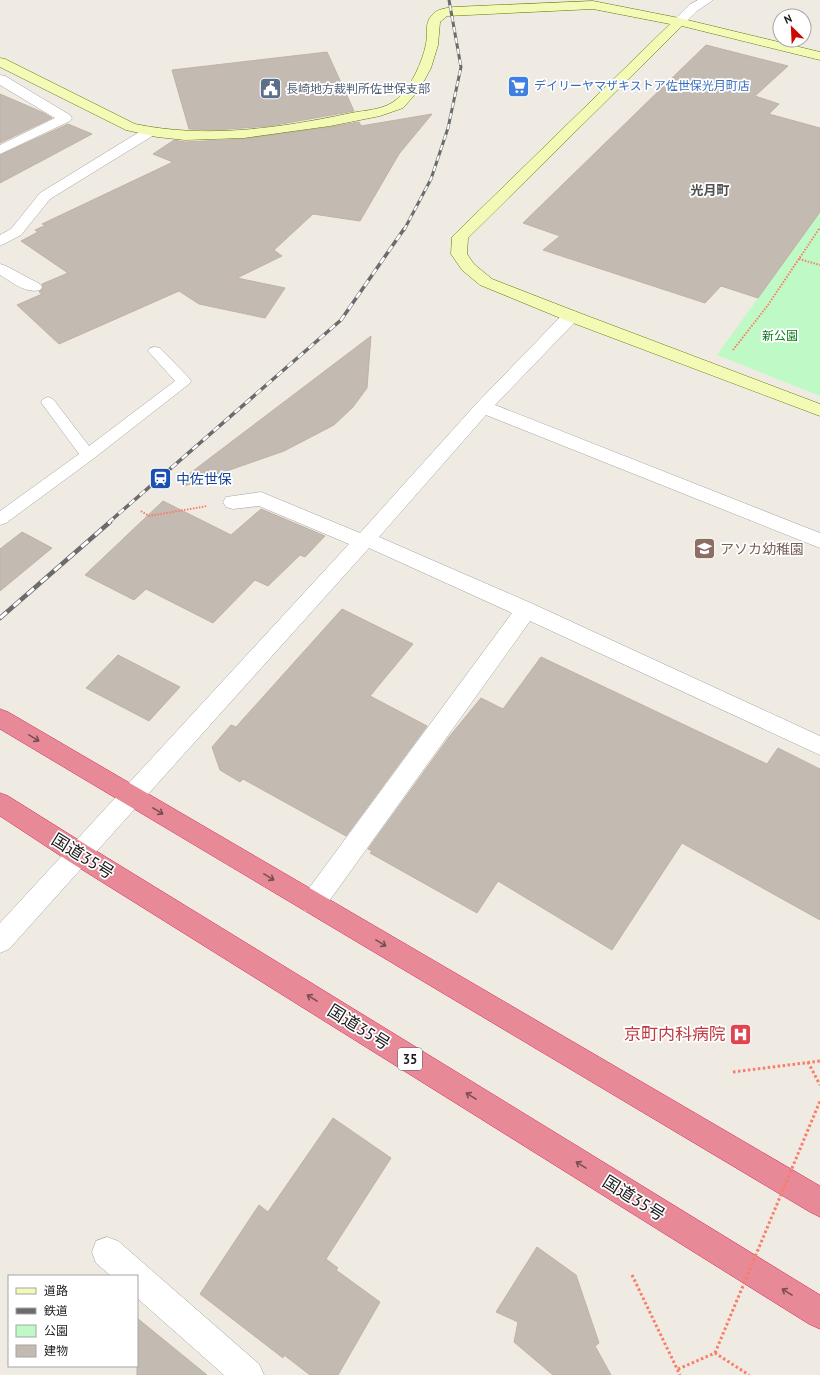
<svg xmlns="http://www.w3.org/2000/svg" width="820" height="1375" font-family="'PT Sans','Noto Sans JP',sans-serif">
	<style>
		.park { fill: #bffac6 }
		.building { fill: #c3bab2; stroke: #c0b2a5 }
		.lines { fill: none; stroke-linecap: round; stroke-linejoin: round }
		.lane-casing { stroke: #a4a4a4; stroke-width: 1 }
		.street-casing { stroke: #a4a4a4; stroke-width: 1 }
		.secondary-casing { stroke: #647504; stroke-width: 1 }
		.highway-casing { stroke: #db2259; stroke-width: 1 }
		.path-far2 { stroke: #fb7d68; stroke-width: 1.5; stroke-dasharray: 1 1; stroke-linecap: butt }
		.path-far1 { stroke: #fb7d68; stroke-width: 2; stroke-dasharray: 1.5 1.5; stroke-linecap: butt }
		.path { stroke: #fb7d68; stroke-width: 3; stroke-dasharray: 2.5 2.5; stroke-linecap: butt }
		.lane { fill: #fff; fill-rule: evenodd }
		.street { fill: #fff; fill-rule: evenodd }
		.secondary { fill: #f3fab6; fill-rule: evenodd }
		.highway { fill: #e78997; fill-rule: evenodd }
		.rail-far2-casing { stroke: #6b6b6b; stroke-width: 3 }
		.rail-far1-casing { stroke: #6b6b6b; stroke-width: 3.5 }
		.rail-casing { stroke: #6b6b6b; stroke-width: 4.5 }
		.rail-far2 { stroke: #fff; stroke-width: 2; stroke-dasharray: 5.5; stroke-linecap: butt }
		.rail-far1 { stroke: #fff; stroke-width: 2.5; stroke-dasharray: 7; stroke-linecap: butt }
		.rail { stroke: #fff; stroke-width: 3; stroke-dasharray: 9; stroke-linecap: butt }
		.path-bridge { stroke: #fb7d68; stroke-width: 3; stroke-dasharray: 2.5 2.5; stroke-linecap: butt }
		.oneway { stroke: #784e54 }
		.labels { text-anchor: middle; stroke-width: 3.5; stroke-linejoin: round; paint-order: stroke }
		.far-shop-label { font-size: 12px; fill: #366cbe; stroke: #fff; text-anchor: start }
		.far-service-label { font-size: 12px; fill: #4e5e75; stroke: #fff; text-anchor: start }
		.far-park-label { font-size: 12px; fill: #0a7c19; stroke: #fff }
		.far-quarter-label { font-size: 13px; font-weight: bold; fill: #505050; stroke: #fff }
		.shield { fill: #fff; stroke: #616161; stroke-width: 1 }
		.shield-label { font-size: 13px; font-weight: bold; fill: #1d1d1d }
		.transit-label { font-size: 14px; fill: #164399; stroke: #fff; text-anchor: start }
		.education-label { font-size: 14px; fill: #785e54; stroke: #fff; text-anchor: start }
		.near-street-label { font-size: 17px; fill: #1d1d1d; stroke: #fff }
		.near-health-label { font-size: 17px; fill: #be3a42; stroke: #fff; text-anchor: end }
	</style>
	<rect width="100%" height="100%" fill="#efebe3"/>
	<polygon class="park" points="820,212 820,396 717,355"/>
	<g class="building">
		<polygon points="706,45 788,66 755,96 779,104 769,114 820,128 820,212 758,298 721,286 705,303 543,250 560,236 523,223"/>
		<polygon points="327,52 354,111 270,126 216,130 189,129 172,70"/>
		<polygon points="0,94 44,113 52,118 0,143"/>
		<polygon points="432,114 399,154 360,221 313,214 274,250 282,256 237,278 285,288 265,318 199,304 179,291 59,344 17,305 42,294 39,292 43,288 42,284 68,273 21,241 38,232 35,230 46,225 42,224 173,162 153,154 174,140 185,142 244,139 330,127 359,122 361,126"/>
		<polygon points="68,124 92,134 0,183 0,155"/>
		<polygon points="371,336 367,388 353,407 334,425 284,451 184,486 181,480"/>
		<polygon points="163,501 231,535 261,509 325,536 305,557 300,555 268,586 255,580 213,623 146,589 134,600 85,575"/>
		<polygon points="22,532 52,548 0,591 0,549"/>
		<polygon points="342,609 413,644 370,696 427,726 346,836 243,779 240,782 220,770 212,747 231,725 236,727"/>
		<polygon points="118,655 180,687 149,721 86,688"/>
		<polygon points="541,657 767,764 778,748 820,769 820,920 682,843 612,950 498,881 477,913 370,853 372,851 368,849 449,737 481,698 503,709"/>
		<polygon points="333,1118 391,1158 326,1259 338,1268 336,1270 380,1302 338,1375 310,1375 284,1355 283,1358 200,1294 259,1205 268,1212"/>
		<polygon points="537,1247 576,1275 599,1343 595,1346 611,1375 553,1375 514,1342 518,1322 496,1312"/>
		<polygon points="137,1318 207,1375 137,1375"/>
	</g>
	<g class="lines">
		<defs>
			<polygon id="lane" points="155,347 160,348 189,378 191,381 189,384 93,459 6,523 0,525 0,511 79,454 43,405 41,402 43,399 48,397 53,399 89,446 175,381 148,351 150,348"/>
			<g id="street">
				<polygon points="698,0 713,0 697,11 683,25 675,25 673,22 675,19 689,5"/>
				<polygon points="0,75 5,76 70,115 72,118 70,121 0,154 0,145 55,118 0,85"/>
				<polygon points="149,128 154,129 156,132 154,135 50,199 21,235 0,246 0,235 11,229 40,193 144,129"/>
				<path d="M0,264L6,266L40,284L42,287L40,290C26,294 12,282 0,275Z"/>
				<polygon points="571,311 577,312 579,316 577,320 495,405 820,533 820,548 486,415 379,537 533,604 820,736 820,755 530,621 322,911 313,914 304,911 300,903 304,895 512,613 369,548 9,949 0,953 0,923 349,544 259,506 233,509 226,507 223,502 226,497 261,492 360,533 477,403 565,312"/>
				<polygon points="107,1237 118,1241 259,1364 264,1375 224,1375 137,1298 137,1276 111,1276 96,1263 92,1252 96,1241"/>
			</g>
			<path id="secondary" d="M593,1L679,18L820,52V60L682,26L468,238L467,254L474,264L492,279L577,312L820,404V416L565,320L480,285L462,270L451,254L452,237L455,234L670,24L593,9L447,16L440,22L438,45L431,68L419,90L403,108L380,116L330,126L244,138L185,140L157,137L126,130L0,67V58L5,59L135,124C207,139 280,128 351,113C366,110 385,110 397,99C411,87 422,63 426,44C428,33 424,24 432,15C437,9 446,8 454,7Z"/>
			<g id="highway">
				<polygon points="0,709 8,712 820,1186 820,1217 810,1212 0,729"/>
				<polygon points="0,793 8,796 88,846 820,1295 820,1329 809,1324 70,862 0,816"/>
			</g>
		</defs>
		<use href="#lane" class="lane-casing"/>
		<use href="#street" class="street-casing"/>
		<use href="#secondary" class="secondary-casing"/>
		<use href="#highway" class="highway-casing"/>
		<polyline class="path-far2" points="819,230 820,228"/>
		<g class="path-far1">
			<polyline points="799,259 820,265"/>
			<polyline points="733,350 768,305 819,229"/>
			<polyline points="141,511 149,516 207,506"/>
		</g>
		<g class="path">
			<polyline points="808,1062 820,1085"/>
			<polyline points="733,1072 820,1061"/>
			<polyline points="632,1275 680,1375"/>
			<polyline points="678,1369 715,1353 749,1375"/>
		</g>
		<use href="#lane" class="lane"/>
		<use href="#street" class="street"/>
		<use href="#secondary" class="secondary"/>
		<use href="#highway" class="highway"/>
		<defs>
			<polyline id="rail-far2" points="404,230 431,179 448,128 461,67 449,0"/>
			<polyline id="rail-far1" points="108,523 341,320 404,229"/>
			<polyline id="rail" points="0,618 110,522"/>
		</defs>
		<use href="#rail-far2" class="rail-far2-casing"/>
		<use href="#rail-far1" class="rail-far1-casing"/>
		<use href="#rail" class="rail-casing"/>
		<use href="#rail-far2" class="rail-far2"/>
		<use href="#rail-far1" class="rail-far1"/>
		<use href="#rail" class="rail"/>
		<polyline class="path-bridge" points="715,1353 820,1101"/>
	</g>
	<defs><path id="oneway-shaft" d="M-6 0H5M1.5-3L5.5 0L1.5 3" fill="none" stroke-width="1.6" stroke-linecap="round" stroke-linejoin="round"/></defs>
	<g class="oneway">
		<use href="#oneway-shaft" transform="translate(34 738) rotate(31)"/>
		<use href="#oneway-shaft" transform="translate(158 811) rotate(31)"/>
		<use href="#oneway-shaft" transform="translate(269 877) rotate(31)"/>
		<use href="#oneway-shaft" transform="translate(381 943) rotate(31)"/>
		<use href="#oneway-shaft" transform="translate(312 998) rotate(-148)"/>
		<use href="#oneway-shaft" transform="translate(471 1096) rotate(-148)"/>
		<use href="#oneway-shaft" transform="translate(581 1165) rotate(-148)"/>
		<use href="#oneway-shaft" transform="translate(787 1292) rotate(-148)"/>
	</g>
	<defs>
		<symbol id="supermarket-square" viewBox="-11 -11 22 22"><rect x="-9" y="-9" width="18" height="18" rx="4" fill="#3f7fe0" stroke="#fff"/><path d="M-6-5.5h2.5l.6 2H6L4.5 2H-2.5L-4.4-4H-6ZM-1.5 3.2a1.3 1.3 0 1 0 .1 0ZM3 3.2a1.3 1.3 0 1 0 .1 0Z" fill="#fff"/></symbol>
		<symbol id="civic-square" viewBox="-11 -11 22 22"><rect x="-9" y="-9" width="18" height="18" rx="4" fill="#5c6f8a" stroke="#fff"/><path d="M-.6-6.5H3V-4.5H.6V-3L4-1V1h2V6H-6V1h2V-1L-.6-3ZM-1.2 2.5V6h2.4V2.5Z" fill="#fff"/></symbol>
		<symbol id="station-square" viewBox="-11 -11 22 22"><rect x="-9" y="-9" width="18" height="18" rx="4" fill="#1a4fb4" stroke="#fff"/><path d="M-3-6H3Q5-6 5-4V2Q5 4 3 4L4.5 6H3L1.5 4h-3L-3 6H-4.5L-3 4Q-5 4-5 2V-4Q-5-6-3-6ZM-3.5-4v3h7v-3ZM-3.5 1v1.5H-2V1ZM2 1v1.5H3.5V1Z" fill="#fff"/></symbol>
		<symbol id="school-square" viewBox="-11 -11 22 22"><rect x="-9" y="-9" width="18" height="18" rx="4" fill="#8d6e63" stroke="#fff"/><path d="M0-5L7-2L0 1L-7-2ZM-4 1L0 2.5L4 1V4Q0 6-4 4Z" fill="#fff"/></symbol>
		<symbol id="hospital-square" viewBox="-11 -11 22 22"><rect x="-9" y="-9" width="18" height="18" rx="4" fill="#e0444e" stroke="#fff"/><path d="M-5-5h3v3.5h4V-5h3V5h-3V1.5h-4V5h-3Z" fill="#fff"/></symbol>
	</defs>
	<g fill-rule="evenodd">
		<use href="#supermarket-square" x="506" y="74" width="25" height="25"/>
		<use href="#civic-square" x="258" y="76" width="25" height="25"/>
		<use href="#station-square" x="148" y="466" width="25" height="25"/>
		<use href="#school-square" x="692" y="536" width="25" height="25"/>
		<use href="#hospital-square" x="728" y="1022" width="25" height="25"/>
	</g>
	<g class="labels">
		<g class="far-shop-label">
			<text x="534" y="90">デイリーヤマザキストア佐世保光月町店</text>
		</g>
		<g class="far-service-label">
			<text x="286" y="93">長崎地方裁判所佐世保支部</text>
		</g>
		<g class="far-park-label">
			<text x="780" y="340">新公園</text>
		</g>
		<g class="far-quarter-label">
			<text x="710" y="195">光月町</text>
		</g>
		<rect class="shield" x="398" y="1048" width="24" height="22" rx="3"/>
		<g class="shield-label">
			<text x="410" y="1064">35</text>
		</g>
		<g class="transit-label">
			<text x="176" y="484">中佐世保</text>
		</g>
		<g class="education-label">
			<text x="720" y="554">アソカ幼稚園</text>
		</g>
		<g class="near-street-label">
			<text transform="translate(83 856) rotate(32)" y="6">国道35号</text>
			<text transform="translate(359 1027) rotate(32)" y="6">国道35号</text>
			<text transform="translate(634 1198) rotate(32)" y="6">国道35号</text>
		</g>
		<g class="near-health-label">
			<text x="726" y="1040">京町内科病院</text>
		</g>
	</g>
	<rect x="8" y="1275" width="130" height="92" fill="#ffffff" stroke="#a5a5a5"/>
	<rect x="16" y="1288" width="20" height="6" fill="#f3fab6" stroke="#a5a5a5"/>
	<text x="44" y="1295" font-size="12" fill="#1d1d1d">道路</text>
	<rect x="16" y="1308" width="20" height="6" fill="#6b6b6b" stroke="#a5a5a5"/>
	<text x="44" y="1315" font-size="12" fill="#1d1d1d">鉄道</text>
	<rect x="16" y="1325" width="20" height="12" fill="#bffac6" stroke="#a5a5a5"/>
	<text x="44" y="1335" font-size="12" fill="#1d1d1d">公園</text>
	<rect x="16" y="1345" width="20" height="12" fill="#c3bab2" stroke="#a5a5a5"/>
	<text x="44" y="1355" font-size="12" fill="#1d1d1d">建物</text>
	<g transform="translate(792 28) rotate(336)"><circle r="19" fill="#ffffff" stroke="#a5a5a5"/>
	<path d="M0-3L7 15L0 10L-7 15Z" fill="#cb0900"/>
	<text y="-6" font-size="11" font-weight="bold" text-anchor="middle" fill="#1d1d1d">N</text>
	</g>
</svg>
